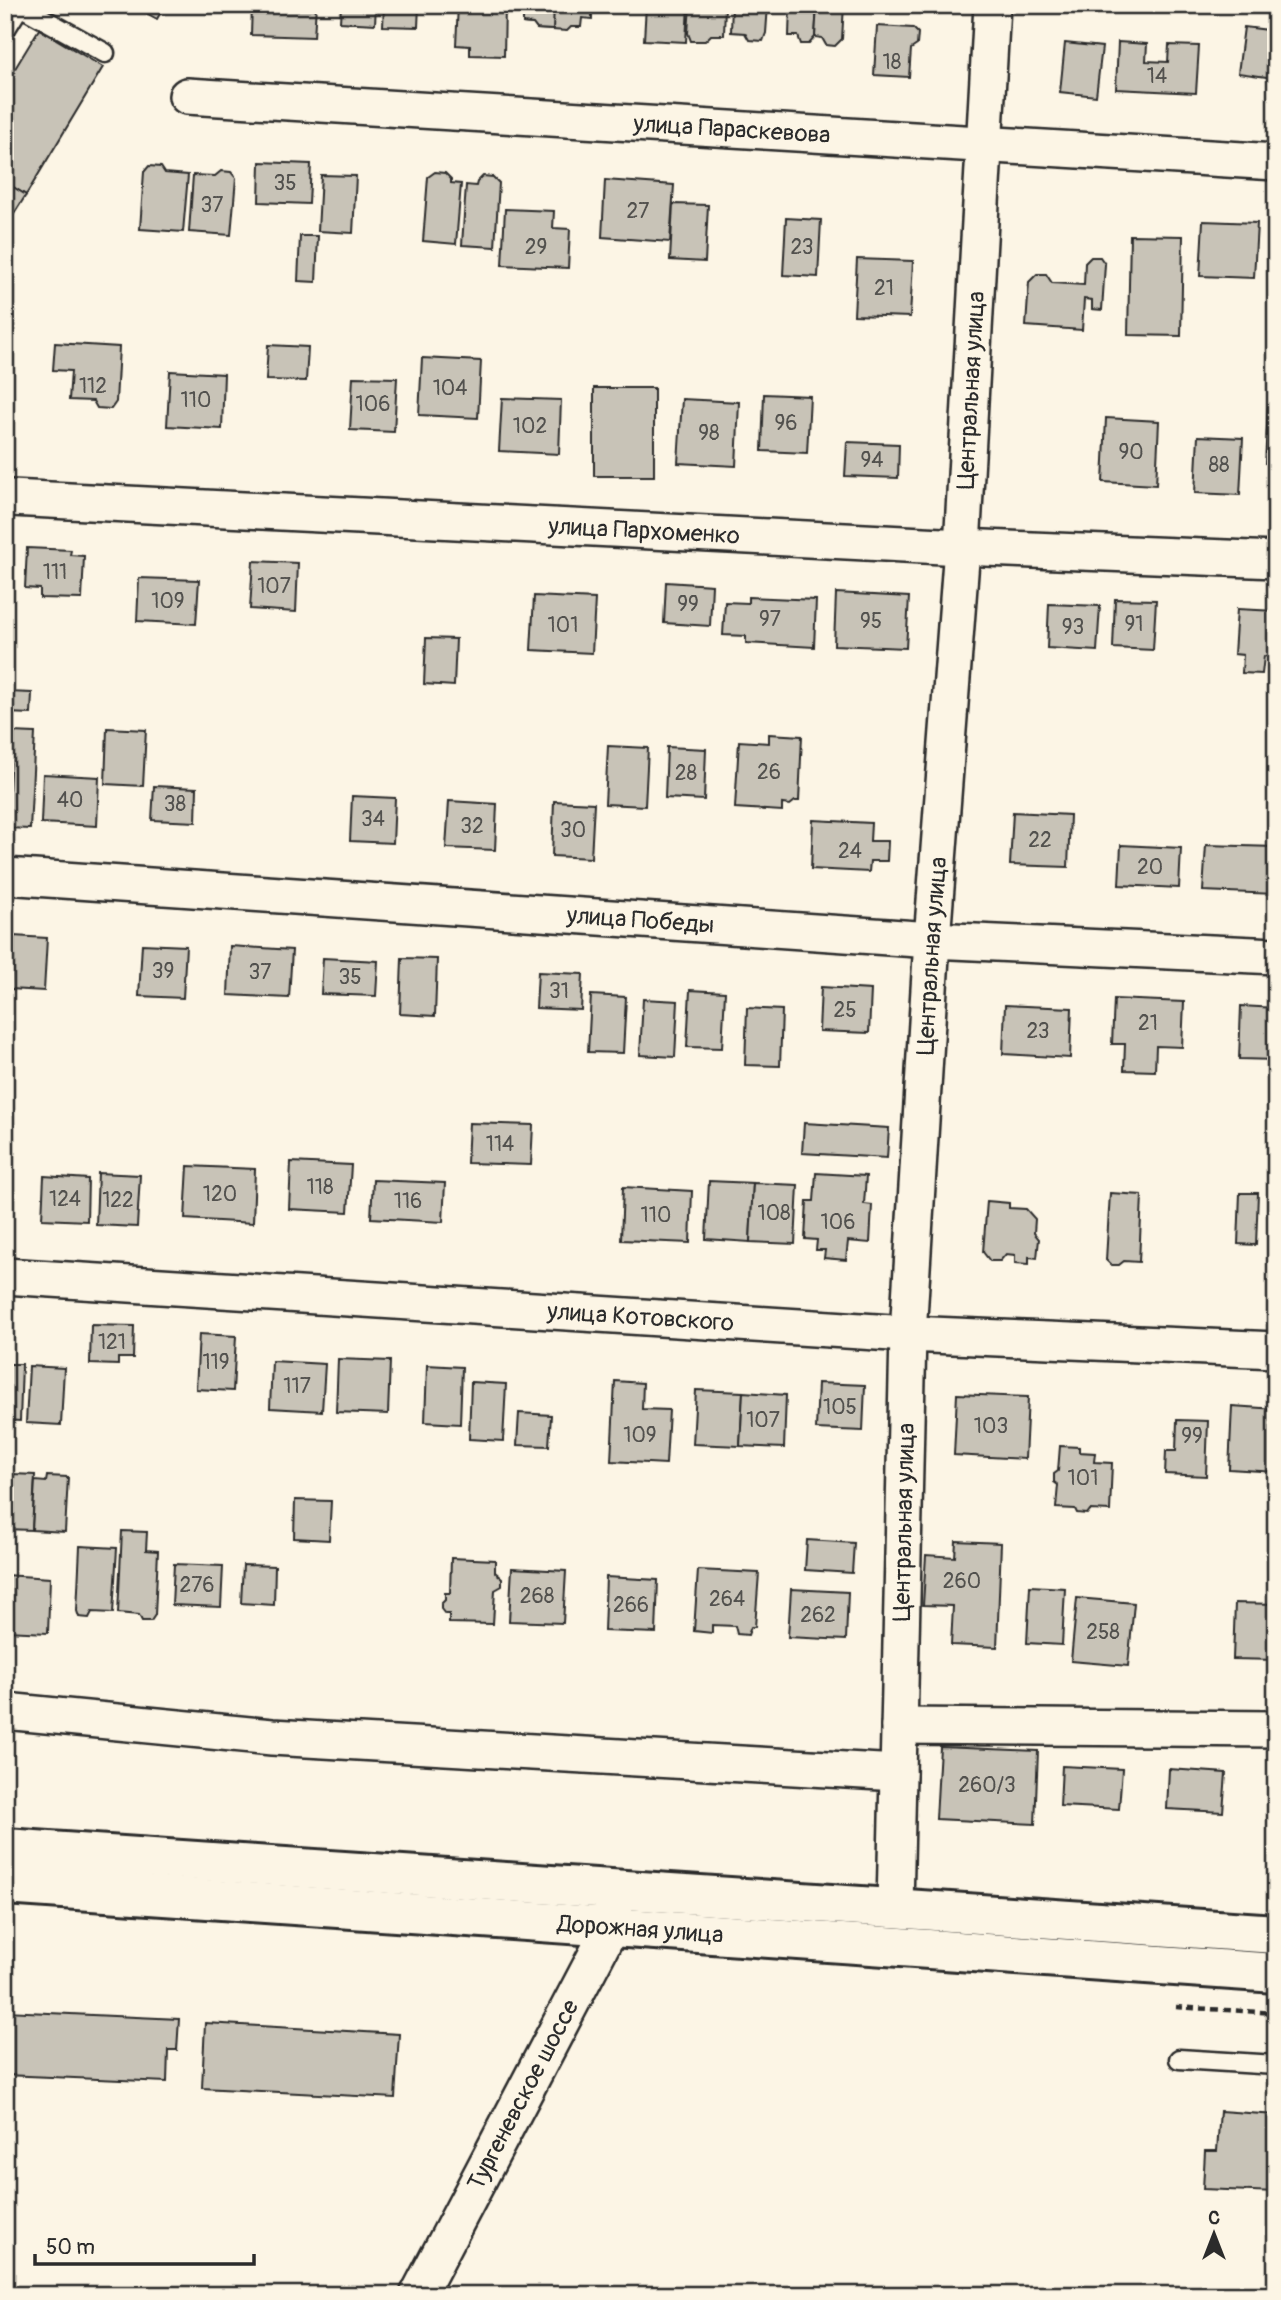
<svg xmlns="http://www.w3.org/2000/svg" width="1281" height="2300" font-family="Pangolin,sans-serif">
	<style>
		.building { fill: #c8c3b7; stroke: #2b2b2b; stroke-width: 2 }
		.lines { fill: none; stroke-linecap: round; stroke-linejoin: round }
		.lane-casing { stroke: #2b2b2b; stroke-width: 23 }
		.street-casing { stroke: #2b2b2b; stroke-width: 40 }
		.secondary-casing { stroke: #2b2b2b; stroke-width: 44 }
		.path { stroke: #2b2b2b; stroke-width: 4.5; stroke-dasharray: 7 5; stroke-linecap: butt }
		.lane { stroke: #fcf5e5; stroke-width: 18 }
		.street { stroke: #fcf5e5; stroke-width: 35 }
		.secondary { stroke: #fcf5e5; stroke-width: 38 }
		.labels { text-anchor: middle; stroke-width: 7; stroke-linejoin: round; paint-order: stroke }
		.number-label { font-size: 21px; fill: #52514e }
		.street-label { font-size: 24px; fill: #2b2b2b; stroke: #fcf5e5 }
	</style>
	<rect width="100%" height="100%" fill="#fcf5e5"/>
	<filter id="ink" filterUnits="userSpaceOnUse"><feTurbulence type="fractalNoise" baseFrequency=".0143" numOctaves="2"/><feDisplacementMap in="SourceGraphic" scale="14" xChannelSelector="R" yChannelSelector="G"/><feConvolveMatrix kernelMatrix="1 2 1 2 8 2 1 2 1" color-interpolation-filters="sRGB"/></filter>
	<g filter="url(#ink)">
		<g class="building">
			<polygon points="132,5 165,5 157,19"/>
			<polygon points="252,5 316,5 314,37 251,35"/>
			<polygon points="341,5 376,5 375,24 340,22"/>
			<polygon points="384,5 419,5 418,27 383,26"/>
			<polygon points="458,5 505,5 504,56 470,55 470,46 456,45"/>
			<polygon points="514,5 592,5 592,19 582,18 581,27 571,27 567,31 537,29 533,24 523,23 523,15 514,14"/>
			<polygon points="514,5 554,5 553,30 537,29 533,24 523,23 523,15 514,14"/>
			<polygon points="646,5 688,5 686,42 644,40"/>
			<polygon points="690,5 725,5 724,35 711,35 705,41 691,41 688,33"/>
			<polygon points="732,5 768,5 766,33 763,41 749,40 745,33 731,32"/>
			<polygon points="790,5 817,5 815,37 809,44 801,44 798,36 789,36"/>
			<polygon points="817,5 844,5 842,39 835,46 826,45 822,38 815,37"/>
			<polygon points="1071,5 1109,5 1109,14 1071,13"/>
			<polygon points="877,26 913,28 918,33 917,45 911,49 909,77 874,75"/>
			<polygon points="1244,27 1276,31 1274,78 1238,73"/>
			<polygon points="39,29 103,67 26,195 5,182 5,85"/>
			<polygon points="1118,42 1147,44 1146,61 1168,62 1169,45 1199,46 1196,93 1116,89"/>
			<polygon points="1065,43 1102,47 1096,96 1060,92"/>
			<polygon points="260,162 311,164 309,204 259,202"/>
			<polygon points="149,166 161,167 165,173 188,175 183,232 140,229 144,172"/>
			<polygon points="221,171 231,172 236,178 231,235 189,232 193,175 215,176"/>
			<polygon points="435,172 445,173 451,179 451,183 461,184 456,244 423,241 428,177"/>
			<polygon points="321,175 356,176 353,233 318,231"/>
			<polygon points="483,176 493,177 499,183 495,247 462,245 466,185 476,186 477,182"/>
			<polygon points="605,180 674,185 670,242 602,237"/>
			<polygon points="5,182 26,195 5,228"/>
			<polygon points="673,204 708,205 705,262 670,260"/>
			<polygon points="505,209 554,211 553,228 570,229 568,268 502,265"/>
			<polygon points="786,218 821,220 818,277 783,275"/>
			<polygon points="1203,221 1257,223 1254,278 1200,276"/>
			<polygon points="1130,235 1183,236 1181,336 1128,335"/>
			<polygon points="300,236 318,236 316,282 298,281"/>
			<polygon points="1091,257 1100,257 1105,264 1102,310 1092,309 1092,300 1084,299 1082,330 1026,326 1029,282 1037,274 1046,274 1052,283 1084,285 1085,263"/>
			<polygon points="857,259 913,261 910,317 854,315"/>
			<polygon points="55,343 119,347 116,402 111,409 97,408 93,401 69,400 71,371 53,370"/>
			<polygon points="268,345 308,347 306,381 266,380"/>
			<polygon points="422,358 481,361 478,418 419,415"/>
			<polygon points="170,371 224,374 222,429 167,426"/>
			<polygon points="353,377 397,378 394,432 350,430"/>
			<rect x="594" y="388" width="60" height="88"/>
			<polygon points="764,394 810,396 807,453 762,451"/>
			<polygon points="502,398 561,400 559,454 499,451"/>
			<polygon points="682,399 739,402 736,466 678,463"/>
			<polygon points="1268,407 1276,407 1276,464 1265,463"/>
			<polygon points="1106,418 1159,421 1156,485 1103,482"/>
			<polygon points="1198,436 1243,438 1240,495 1195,493"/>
			<polygon points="847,442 899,444 898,478 845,476"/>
			<polygon points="27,548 71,550 70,555 84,556 82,599 40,598 40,589 25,588"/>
			<polygon points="253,561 298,563 296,612 250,609"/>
			<polygon points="139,578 199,580 196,624 137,621"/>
			<polygon points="666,582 712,585 710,626 664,623"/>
			<polygon points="836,593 909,597 906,648 834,645"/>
			<polygon points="534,596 595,599 592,653 531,650"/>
			<polygon points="748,597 816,600 814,647 746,643 746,636 723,635 725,602 748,603"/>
			<polygon points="1115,599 1156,600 1153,650 1113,648"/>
			<polygon points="1049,604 1100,606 1097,651 1047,648"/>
			<polygon points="1237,609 1276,611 1276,657 1264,656 1262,674 1242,673 1243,655 1234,654"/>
			<polygon points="426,638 456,639 454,686 424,684"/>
			<polygon points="8,692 32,693 31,714 7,713"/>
			<polygon points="107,728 146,730 143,786 105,784"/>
			<polygon points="12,732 35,733 30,829 7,828"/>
			<polygon points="769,734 802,736 799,801 795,801 790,805 782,804 782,811 735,808 739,741 769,743"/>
			<polygon points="608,746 648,748 645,806 605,804"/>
			<polygon points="667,747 706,749 704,800 665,798"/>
			<polygon points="43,774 99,777 97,826 41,823"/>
			<polygon points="154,786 197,788 196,822 152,820"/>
			<polygon points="352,796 395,798 393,843 350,841"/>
			<polygon points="449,801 497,804 495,850 446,848"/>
			<polygon points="554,801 594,803 591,858 552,856"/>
			<polygon points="1013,812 1070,815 1068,867 1010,865"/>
			<polygon points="813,820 871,823 870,841 888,841 887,861 870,861 869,872 811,869"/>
			<polygon points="1121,845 1181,848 1179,888 1119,885"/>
			<polygon points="1206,845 1276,847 1276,894 1203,891"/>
			<polygon points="13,936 47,938 44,991 10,989"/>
			<polygon points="142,944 186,946 183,998 139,996"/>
			<polygon points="230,946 292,950 289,998 228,995"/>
			<polygon points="323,958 378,961 376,996 321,994"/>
			<polygon points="402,958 437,959 435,1016 400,1014"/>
			<polygon points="538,972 583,974 581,1010 536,1008"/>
			<polygon points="821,987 871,990 869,1033 819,1031"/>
			<polygon points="690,990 725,992 722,1048 687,1047"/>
			<polygon points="591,995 626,997 623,1053 588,1052"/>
			<polygon points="643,999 678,1001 675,1057 640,1055"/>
			<polygon points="1114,999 1184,1002 1182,1047 1156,1046 1155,1071 1124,1070 1125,1044 1112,1044"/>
			<polygon points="1005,1005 1072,1008 1070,1058 1003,1054"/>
			<polygon points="1241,1006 1276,1008 1276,1060 1239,1059"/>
			<polygon points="747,1008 782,1010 780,1066 745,1065"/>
			<polygon points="469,1123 533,1125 531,1165 467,1163"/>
			<polygon points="804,1123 889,1128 887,1158 802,1153"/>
			<polygon points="291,1162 351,1165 348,1212 289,1209"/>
			<polygon points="188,1166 255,1169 253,1223 185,1219"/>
			<polygon points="98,1173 140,1175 137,1227 96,1225"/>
			<polygon points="816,1173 866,1176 864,1204 872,1205 870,1243 848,1241 846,1260 824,1258 825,1250 816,1250 817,1240 805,1239 807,1201 814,1201"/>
			<polygon points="44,1176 88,1179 87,1221 42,1219"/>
			<polygon points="373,1180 445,1183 443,1222 371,1218"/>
			<polygon points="709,1181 753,1183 750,1242 706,1239"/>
			<polygon points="753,1183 798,1185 795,1244 750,1242"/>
			<polygon points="623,1187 692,1191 690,1243 621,1240"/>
			<polygon points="1110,1193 1142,1195 1139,1262 1124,1261 1119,1265 1111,1265 1106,1260"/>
			<polygon points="1240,1193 1258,1193 1256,1245 1238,1244"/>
			<polygon points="987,1201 1009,1203 1009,1208 1026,1209 1035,1219 1034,1233 1039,1239 1037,1258 1029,1257 1029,1264 1015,1263 1015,1255 1006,1254 1000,1261 990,1261 983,1252"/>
			<polygon points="91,1325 134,1326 133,1358 118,1358 118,1365 90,1364"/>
			<polygon points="199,1334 236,1336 233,1391 196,1389"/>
			<polygon points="338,1359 390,1361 388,1414 336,1412"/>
			<polygon points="272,1361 325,1364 322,1411 270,1408"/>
			<polygon points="5,1364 22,1364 20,1421 5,1420"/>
			<polygon points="427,1365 462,1367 460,1424 425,1422"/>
			<polygon points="29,1366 64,1368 61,1425 26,1423"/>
			<polygon points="615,1381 643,1383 642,1409 669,1410 666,1464 611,1461"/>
			<polygon points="471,1382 506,1384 503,1441 469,1439"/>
			<polygon points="818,1383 865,1385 863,1431 816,1429"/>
			<polygon points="696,1390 743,1392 740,1446 693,1444"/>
			<polygon points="743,1392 786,1395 784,1448 740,1446"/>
			<polygon points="957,1394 1028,1397 1025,1459 954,1455"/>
			<polygon points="1232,1406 1276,1409 1276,1472 1229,1469"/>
			<polygon points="519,1413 551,1415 549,1446 517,1445"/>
			<polygon points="1177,1420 1208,1421 1206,1476 1165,1474 1166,1451 1176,1451"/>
			<polygon points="1060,1446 1079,1447 1079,1452 1095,1453 1094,1462 1112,1463 1110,1511 1090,1510 1087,1514 1077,1513 1075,1509 1056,1508 1058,1485 1054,1482 1054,1474 1058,1471"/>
			<polygon points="13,1474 35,1475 32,1530 5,1529 5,1480 13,1480"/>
			<polygon points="47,1476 68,1477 65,1532 32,1530 35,1481 46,1482"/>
			<polygon points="295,1500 331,1501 329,1540 294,1538"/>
			<polygon points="122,1531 147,1532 146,1550 158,1551 155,1615 151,1621 142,1621 139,1615 118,1613"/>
			<polygon points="807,1540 854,1543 852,1573 805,1570"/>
			<polygon points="956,1541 1001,1543 997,1647 951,1645 953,1606 923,1605 926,1555 955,1557"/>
			<polygon points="80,1546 117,1548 113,1613 92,1612 89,1618 79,1617 77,1611"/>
			<polygon points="451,1558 495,1560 495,1572 502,1578 502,1586 495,1590 493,1624 449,1623 449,1614 445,1614 441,1609 441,1604 445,1600 445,1593 450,1593"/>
			<polygon points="174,1564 223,1566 221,1607 172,1605"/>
			<polygon points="243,1565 275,1566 274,1605 241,1603"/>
			<polygon points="512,1568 566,1571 563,1623 509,1621"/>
			<polygon points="698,1570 759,1573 755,1627 751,1627 748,1635 737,1634 735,1626 712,1625 712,1633 694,1631"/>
			<polygon points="5,1575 50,1578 48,1633 5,1631"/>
			<polygon points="606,1577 658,1580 656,1633 604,1631"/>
			<polygon points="1030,1586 1065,1588 1062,1645 1027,1643"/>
			<polygon points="791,1589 848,1592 846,1640 788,1637"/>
			<polygon points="1077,1598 1134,1603 1128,1666 1071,1661"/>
			<polygon points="1235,1603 1276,1604 1276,1660 1233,1659"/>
			<polygon points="940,1747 1038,1751 1035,1824 936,1819"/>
			<polygon points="1062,1766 1122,1769 1119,1809 1060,1806"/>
			<polygon points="1169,1769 1226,1773 1223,1812 1167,1809"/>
			<polygon points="5,2011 179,2019 177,2050 168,2050 167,2082 5,2075"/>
			<polygon points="205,2023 399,2034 395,2098 202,2088"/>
			<polygon points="1220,2111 1276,2115 1276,2152 1273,2152 1272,2167 1276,2167 1276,2192 1203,2189 1205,2151 1217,2151"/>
		</g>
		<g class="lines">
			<defs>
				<g id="lane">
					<polyline points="20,6 105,53"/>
					<polyline points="5,30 20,6 18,5"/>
					<polyline points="1179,2059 1276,2065"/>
				</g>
				<g id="street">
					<path id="s1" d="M187,96L1276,162"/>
					<path id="s2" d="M11,498L962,547L1276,560"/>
					<path id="s3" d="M5,876L932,940L1276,956"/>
					<path id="s4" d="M5,1276L908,1334L1276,1350"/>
					<polyline points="5,1711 272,1737 898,1773"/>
					<polyline points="899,1726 1276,1729"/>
					<path id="s5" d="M895,1907L908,1334L932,940L962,547L992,5"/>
					<path id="s6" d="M418,2295L611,1927L615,1901"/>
				</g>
				<g id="secondary">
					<polyline points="5,1848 1276,1934"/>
					<path id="s7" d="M5,1885L1276,1973"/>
				</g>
			</defs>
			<use href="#lane" class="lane-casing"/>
			<use href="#street" class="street-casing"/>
			<use href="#secondary" class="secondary-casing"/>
			<polyline class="path" points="1176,2007 1276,2013"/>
			<use href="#lane" class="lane"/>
			<use href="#street" class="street"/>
			<use href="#secondary" class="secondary"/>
		</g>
	</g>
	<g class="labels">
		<g class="number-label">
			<text x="892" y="69">18</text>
			<text x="1157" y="83">14</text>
			<text x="285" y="190">35</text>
			<text x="212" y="212">37</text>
			<text x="638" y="218">27</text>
			<text x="536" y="254">29</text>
			<text x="802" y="254">23</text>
			<text x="884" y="295">21</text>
			<text x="93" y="393">112</text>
			<text x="450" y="395">104</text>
			<text x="196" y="407">110</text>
			<text x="373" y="411">106</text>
			<text x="786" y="430">96</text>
			<text x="530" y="433">102</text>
			<text x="709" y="440">98</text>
			<text x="1131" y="459">90</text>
			<text x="872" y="467">94</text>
			<text x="1219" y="472">88</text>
			<text x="55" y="579">111</text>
			<text x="274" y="593">107</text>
			<text x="168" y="608">109</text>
			<text x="688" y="611">99</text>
			<text x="770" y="626">97</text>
			<text x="871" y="628">95</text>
			<text x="1134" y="631">91</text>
			<text x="563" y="632">101</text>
			<text x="1073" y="634">93</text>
			<text x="769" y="779">26</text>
			<text x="686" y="780">28</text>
			<text x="70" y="807">40</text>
			<text x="175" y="811">38</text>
			<text x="373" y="826">34</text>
			<text x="472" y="833">32</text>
			<text x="573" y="837">30</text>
			<text x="1040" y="847">22</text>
			<text x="850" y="858">24</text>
			<text x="1150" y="874">20</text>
			<text x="163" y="978">39</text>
			<text x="260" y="979">37</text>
			<text x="350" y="984">35</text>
			<text x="559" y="998">31</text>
			<text x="845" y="1017">25</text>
			<text x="1148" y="1030">21</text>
			<text x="1038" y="1038">23</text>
			<text x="500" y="1151">114</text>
			<text x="320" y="1194">118</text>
			<text x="220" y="1201">120</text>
			<text x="65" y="1206">124</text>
			<text x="118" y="1207">122</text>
			<text x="408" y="1208">116</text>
			<text x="774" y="1220">108</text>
			<text x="656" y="1222">110</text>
			<text x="838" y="1229">106</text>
			<text x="112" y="1349">121</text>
			<text x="216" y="1369">119</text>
			<text x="297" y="1393">117</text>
			<text x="840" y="1414">105</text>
			<text x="763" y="1427">107</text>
			<text x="991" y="1433">103</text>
			<text x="640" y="1442">109</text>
			<text x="1192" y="1443">99</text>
			<text x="1083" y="1485">101</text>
			<text x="962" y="1588">260</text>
			<text x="197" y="1592">276</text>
			<text x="537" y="1603">268</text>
			<text x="727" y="1606">264</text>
			<text x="631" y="1612">266</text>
			<text x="818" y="1622">262</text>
			<text x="1103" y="1639">258</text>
			<text x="987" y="1792">260/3</text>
		</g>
		<g class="street-label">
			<text dy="8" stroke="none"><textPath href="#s1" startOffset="546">улица Параскевова</textPath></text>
			<text dy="8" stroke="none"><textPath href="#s5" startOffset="1519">Центральная улица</textPath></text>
			<text dy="8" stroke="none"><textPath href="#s2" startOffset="634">улица Пархоменко</textPath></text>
			<text dy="8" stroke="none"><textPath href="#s3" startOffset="637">улица Победы</textPath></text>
			<text dy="8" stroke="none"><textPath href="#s5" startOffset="952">Центральная улица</textPath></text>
			<text dy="8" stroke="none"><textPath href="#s4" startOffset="637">улица Котовского</textPath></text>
			<text dy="8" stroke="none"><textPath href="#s5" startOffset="385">Центральная улица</textPath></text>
			<text dy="8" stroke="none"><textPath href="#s7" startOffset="637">Дорожная улица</textPath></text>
			<text dy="8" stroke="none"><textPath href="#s6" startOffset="226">Тургеневское шоссе</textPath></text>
		</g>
	</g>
	<rect width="1281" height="2300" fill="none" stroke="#fcf5e5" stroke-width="28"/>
	<rect x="14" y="14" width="1253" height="2272" fill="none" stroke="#2b2b2b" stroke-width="2.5" filter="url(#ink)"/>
	<g transform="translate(1214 2234)" stroke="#fcf5e5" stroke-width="5" paint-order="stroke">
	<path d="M0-5L12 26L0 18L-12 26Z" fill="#2b2b2b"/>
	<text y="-10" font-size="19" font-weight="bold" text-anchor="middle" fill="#2b2b2b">С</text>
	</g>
	<path d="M35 2254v10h219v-10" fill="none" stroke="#2b2b2b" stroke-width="3.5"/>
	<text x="46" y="2254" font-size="21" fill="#2b2b2b" stroke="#fcf5e5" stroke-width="5" paint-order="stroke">50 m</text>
</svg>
